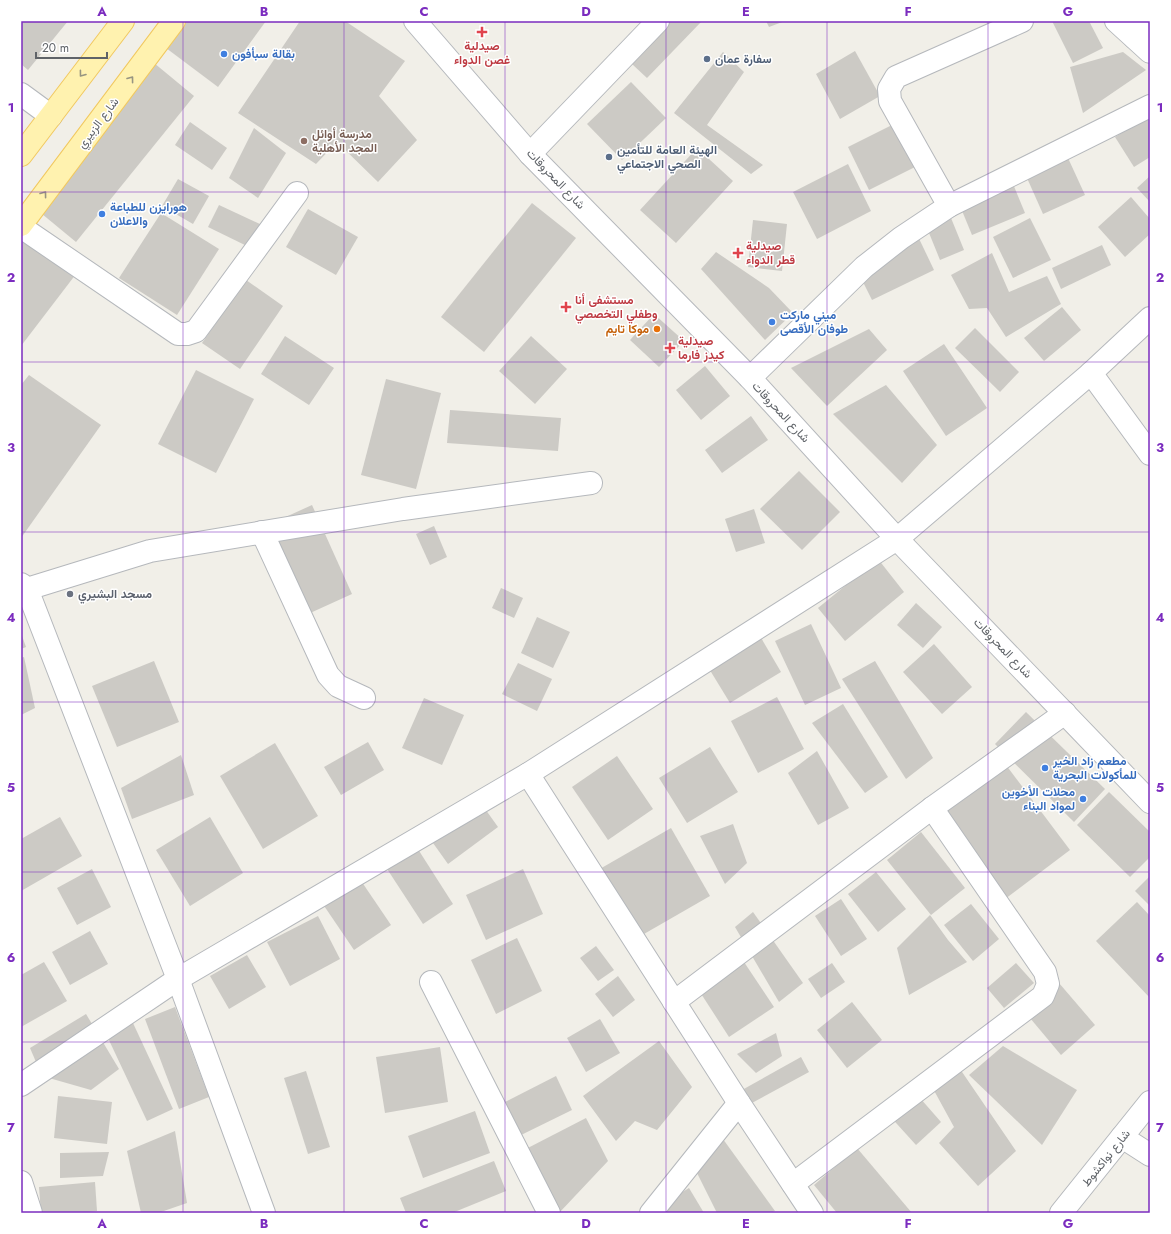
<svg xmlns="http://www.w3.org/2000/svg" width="1171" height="1234" font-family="Jost,Vazirmatn,sans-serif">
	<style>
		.building { fill: #cccac5 }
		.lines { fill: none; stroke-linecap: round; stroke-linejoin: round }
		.minor-casing { stroke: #b5b8bc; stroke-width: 24 }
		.major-casing { stroke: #f2c960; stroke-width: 24 }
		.minor { stroke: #fff; stroke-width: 22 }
		.major { stroke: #fff2af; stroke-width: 22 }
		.oneway { stroke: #979581 }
		.grid { fill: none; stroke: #7b2cbf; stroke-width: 1; stroke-opacity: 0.55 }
		.health-dot { fill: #e0444e; stroke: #fff; stroke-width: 1.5 }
		.shop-dot { fill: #3f7fe0; stroke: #fff; stroke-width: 1.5 }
		.service-dot { fill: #5c6f8a; stroke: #fff; stroke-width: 1.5 }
		.education-dot { fill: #8d6e63; stroke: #fff; stroke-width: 1.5 }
		.food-dot { fill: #e8710a; stroke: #fff; stroke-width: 1.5 }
		.worship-dot { fill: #6b7280; stroke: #fff; stroke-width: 1.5 }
		.labels { text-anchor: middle; stroke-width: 3; stroke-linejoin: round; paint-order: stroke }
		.health-label { font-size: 12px; font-weight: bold; fill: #be3a42; stroke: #fff; text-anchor: start }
		.shop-label { font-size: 12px; font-weight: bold; fill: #366cbe; stroke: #fff; text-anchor: start }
		.service-label { font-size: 12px; font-weight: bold; fill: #4e5e75; stroke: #fff; text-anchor: start }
		.street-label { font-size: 12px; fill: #5f6368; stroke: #fff }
		.education-label { font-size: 12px; font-weight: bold; fill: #785e54; stroke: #fff; text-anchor: start }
		.food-label { font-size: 12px; font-weight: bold; fill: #c56008; stroke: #fff; text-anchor: end }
		.worship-label { font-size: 12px; font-weight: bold; fill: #5b616d; stroke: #fff; text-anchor: start }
		.neatline { fill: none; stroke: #7b2cbf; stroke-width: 1.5 }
		.grid-label { font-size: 13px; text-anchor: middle; font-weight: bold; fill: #7b2cbf }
	</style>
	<rect width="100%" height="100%" fill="#f1efe8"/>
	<g class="building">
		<polygon points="21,21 68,21 28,70 21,64"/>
		<polygon points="161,21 266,21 218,87 150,36"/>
		<polygon points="300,21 345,21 405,61 379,96 417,140 378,182 337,142 316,164 238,113"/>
		<polygon points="647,21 702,21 647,78 618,51"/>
		<polygon points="766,21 785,21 769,27"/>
		<polygon points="1052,21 1089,21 1103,48 1073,63"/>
		<polygon points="855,51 880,96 840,119 816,74"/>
		<polygon points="723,52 744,72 707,125 763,165 751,174 674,113"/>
		<polygon points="1123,52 1146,70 1083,113 1070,67"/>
		<polygon points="154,63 194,96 76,242 36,209"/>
		<polygon points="631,82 666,118 622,160 587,124"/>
		<polygon points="1150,115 1150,157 1134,167 1115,137"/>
		<polygon points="904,119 925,162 869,190 848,147"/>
		<polygon points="190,122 227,148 212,170 175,145"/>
		<polygon points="254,128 286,153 258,198 229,178"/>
		<polygon points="697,148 733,181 676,243 640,210"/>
		<polygon points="1068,158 1085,195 1043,214 1027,178"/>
		<polygon points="848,164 871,211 817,239 793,192"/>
		<polygon points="1150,176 1150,202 1137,188"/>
		<polygon points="178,179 209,196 193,224 162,206"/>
		<polygon points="1011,179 1025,213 972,235 958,201"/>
		<polygon points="1131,197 1150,219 1150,234 1125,257 1098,227"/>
		<polygon points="532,203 576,238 484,352 441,317"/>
		<polygon points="219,205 262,225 251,248 208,227"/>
		<polygon points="308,209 358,237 336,275 286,247"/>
		<polygon points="161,213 219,249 177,315 119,278"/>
		<polygon points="951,218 964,250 940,260 927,228"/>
		<polygon points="1030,218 1051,260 1013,278 993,237"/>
		<polygon points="753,220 787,224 782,271 748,267"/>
		<polygon points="913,226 934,270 872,300 857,270"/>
		<polygon points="21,237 76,274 21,346"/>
		<polygon points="1102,245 1111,265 1061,289 1052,268"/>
		<polygon points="716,252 769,288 793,313 765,340 701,269"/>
		<polygon points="992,253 1009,292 1047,276 1061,304 1006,337 987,308 969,309 951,275"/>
		<polygon points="246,280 283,306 240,369 202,343"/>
		<polygon points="1062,307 1081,330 1044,361 1024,338"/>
		<polygon points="654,314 684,341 659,367 630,340"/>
		<polygon points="975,328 1019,372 1000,392 955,348"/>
		<polygon points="869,329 887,350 827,406 791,368"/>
		<polygon points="285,336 334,368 309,405 261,374"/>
		<polygon points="531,336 567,369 535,404 499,371"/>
		<polygon points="944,344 987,408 946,436 903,371"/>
		<polygon points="705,366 730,396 701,420 676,390"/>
		<polygon points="196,370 254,399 216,473 158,444"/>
		<polygon points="29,375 101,425 21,538 21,385"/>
		<polygon points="386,379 441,393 416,489 361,475"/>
		<polygon points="886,385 937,445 902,483 833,414"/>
		<polygon points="450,410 561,418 558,451 447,443"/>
		<polygon points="751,416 768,440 722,473 705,450"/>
		<polygon points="799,471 840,512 802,550 760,509"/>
		<polygon points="312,505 352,594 308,614 268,525"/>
		<polygon points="754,509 765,543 736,552 725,519"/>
		<polygon points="434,526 447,557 430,565 416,534"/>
		<polygon points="878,559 904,592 845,641 818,608"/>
		<polygon points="501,588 523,598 514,618 492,608"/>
		<polygon points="916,603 942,627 923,648 897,625"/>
		<polygon points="537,617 570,632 553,668 521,653"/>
		<polygon points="811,624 841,688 805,705 775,641"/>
		<polygon points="21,633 26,647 21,649"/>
		<polygon points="760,636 781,672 730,703 708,667"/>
		<polygon points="934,644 972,687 942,714 903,672"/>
		<polygon points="24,657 35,708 21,715 21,658"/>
		<polygon points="154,661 179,722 117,747 92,686"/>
		<polygon points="875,661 933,758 906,779 842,679"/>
		<polygon points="518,663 552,679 537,711 502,694"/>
		<polygon points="777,697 804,749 758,773 731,721"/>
		<polygon points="424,698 464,715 442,765 402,748"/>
		<polygon points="843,704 888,777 865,793 812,723"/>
		<polygon points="1026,712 1105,789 1074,822 995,744"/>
		<polygon points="368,742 384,770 341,795 324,767"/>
		<polygon points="275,743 318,816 263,849 220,776"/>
		<polygon points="710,747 738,792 687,823 659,778"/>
		<polygon points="817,751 849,808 818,825 788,773"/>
		<polygon points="997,753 1070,850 1005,899 932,802"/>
		<polygon points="181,755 194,795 132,819 121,788"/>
		<polygon points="617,756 653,809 608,840 572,787"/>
		<polygon points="1109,792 1150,832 1150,857 1130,877 1077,825"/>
		<polygon points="478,799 498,827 448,864 428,836"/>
		<polygon points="60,817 82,856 21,891 21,839"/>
		<polygon points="210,817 243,873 190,906 156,850"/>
		<polygon points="733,824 747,863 725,884 700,836"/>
		<polygon points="671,828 710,896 637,938 598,870"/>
		<polygon points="407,832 453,904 423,924 376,852"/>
		<polygon points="921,832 965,888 931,915 887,860"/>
		<polygon points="351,866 391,925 354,950 314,891"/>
		<polygon points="92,869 111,907 77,925 57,888"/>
		<polygon points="523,869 543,914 486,940 466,895"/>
		<polygon points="876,872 906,909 878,932 848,894"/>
		<polygon points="1150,876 1150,906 1135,891"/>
		<polygon points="841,899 867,939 841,956 815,916"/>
		<polygon points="1137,902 1150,916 1150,998 1096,941"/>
		<polygon points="971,904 999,939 973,961 944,925"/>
		<polygon points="753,912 803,983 779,1002 735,927"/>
		<polygon points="930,915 948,940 967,962 909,995 897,948"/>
		<polygon points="318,916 340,959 290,986 267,942"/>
		<polygon points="90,931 108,964 70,985 52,952"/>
		<polygon points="517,938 542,991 496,1014 471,960"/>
		<polygon points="596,946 614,970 598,981 580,958"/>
		<polygon points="247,955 266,987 229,1009 210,976"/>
		<polygon points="742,959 774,1007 729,1037 698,989"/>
		<polygon points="44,962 67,1001 21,1027 21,975"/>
		<polygon points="832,963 845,982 821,998 808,979"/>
		<polygon points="1016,963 1034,983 1004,1008 987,988"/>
		<polygon points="618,976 635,1000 613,1017 595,994"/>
		<polygon points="1059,983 1095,1025 1061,1055 1025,1012"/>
		<polygon points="852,1002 882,1040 847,1068 817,1030"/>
		<polygon points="175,1007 209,1097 179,1109 145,1019"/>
		<polygon points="126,1008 173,1109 147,1121 100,1021"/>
		<polygon points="86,1014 119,1069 91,1090 42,1076 30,1048"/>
		<polygon points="600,1019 620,1053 586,1072 567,1038"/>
		<polygon points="776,1033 782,1056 756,1073 737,1054"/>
		<polygon points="659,1041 692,1087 657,1130 635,1121 616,1141 583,1096"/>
		<polygon points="1003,1046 1077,1090 1042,1145 969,1075"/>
		<polygon points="440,1047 448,1102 385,1113 376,1057"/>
		<polygon points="801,1057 809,1072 750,1104 742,1090"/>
		<polygon points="960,1069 1016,1151 978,1186 939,1143 954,1127 931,1085"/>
		<polygon points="306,1071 330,1147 308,1154 284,1078"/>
		<polygon points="556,1076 572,1110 517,1137 501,1104"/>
		<polygon points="913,1090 941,1122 916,1145 887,1113"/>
		<polygon points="58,1096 112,1102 107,1144 54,1138"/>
		<polygon points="475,1111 490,1153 423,1178 408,1136"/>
		<polygon points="586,1118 608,1161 559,1213 522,1151"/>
		<polygon points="715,1128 775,1211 770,1213 717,1213 689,1157"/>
		<polygon points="175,1131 187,1203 158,1213 141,1213 127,1151"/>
		<polygon points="857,1148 912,1213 837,1213 814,1185"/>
		<polygon points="109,1152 103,1176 60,1178 60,1153"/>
		<polygon points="494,1161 506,1191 452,1213 406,1213 400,1198"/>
		<polygon points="95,1182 97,1211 79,1213 41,1213 39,1187"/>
		<polygon points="689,1188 704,1213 650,1213 650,1212"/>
	</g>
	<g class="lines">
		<defs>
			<g id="minor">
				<polyline points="415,21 530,154 750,378 897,539 1150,802"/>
				<polyline points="1116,21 1150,52"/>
				<polyline points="1135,38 1149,21"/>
				<polyline points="21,94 51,116"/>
				<polyline points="530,154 658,21"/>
				<polyline points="949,206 890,101 889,89 896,77 1022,21"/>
				<polyline points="21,227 178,334 187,334 196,331 297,193"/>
				<polyline points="1091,373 1150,454"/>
				<polyline points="750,378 864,267 901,238 949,206 1150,106"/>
				<polyline points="262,532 328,675 338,686 364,698"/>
				<polyline points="21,584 27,589 178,979 264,1213"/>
				<polyline points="27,589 150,551 403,509 591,483"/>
				<polyline points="528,774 739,1103 812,1213"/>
				<polyline points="431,982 549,1213"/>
				<polyline points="674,1002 932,808 1065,713"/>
				<polyline points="21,1085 178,979 528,774 897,539 1091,373 1150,318"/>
				<polyline points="1122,1137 1150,1155"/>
				<polyline points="21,1182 31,1213"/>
				<polyline points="793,1184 1043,996 1048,984 1045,972 932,808"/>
				<polyline points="651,1213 739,1103"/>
				<polyline points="1061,1213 1150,1102"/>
			</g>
			<g id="major">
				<polyline points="21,155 123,21"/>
				<polyline points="21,225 174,21"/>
			</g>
		</defs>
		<use href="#minor" class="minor-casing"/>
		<use href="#major" class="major-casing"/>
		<use href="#minor" class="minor"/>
		<use href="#major" class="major"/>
	</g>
	<defs><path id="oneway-chevron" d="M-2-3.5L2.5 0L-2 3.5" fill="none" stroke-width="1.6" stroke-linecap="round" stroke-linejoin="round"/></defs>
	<g class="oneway">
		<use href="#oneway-chevron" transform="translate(82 74) rotate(127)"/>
		<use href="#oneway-chevron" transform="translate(131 79) rotate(-53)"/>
		<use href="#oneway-chevron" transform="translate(44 194) rotate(-53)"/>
	</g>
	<path class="grid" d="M183,21V1213M344,21V1213M505,21V1213M666,21V1213M827,21V1213M988,21V1213M21,192H1150M21,362H1150M21,532H1150M21,702H1150M21,872H1150M21,1042H1150"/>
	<g class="health-dot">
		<path d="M480 26h4v4h4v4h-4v4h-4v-4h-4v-4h4z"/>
		<path d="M736 247h4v4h4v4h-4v4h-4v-4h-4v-4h4z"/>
		<path d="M564 301h4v4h4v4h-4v4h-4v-4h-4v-4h4z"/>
		<path d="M668 342h4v4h4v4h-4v4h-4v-4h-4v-4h4z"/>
	</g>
	<g class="shop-dot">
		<circle cx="224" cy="54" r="4"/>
		<circle cx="102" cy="214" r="4"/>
		<circle cx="772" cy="322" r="4"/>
		<circle cx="1045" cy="768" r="4"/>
		<circle cx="1083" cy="799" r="4"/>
	</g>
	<g class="service-dot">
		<circle cx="707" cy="59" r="4"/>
		<circle cx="609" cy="157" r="4"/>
	</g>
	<circle class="education-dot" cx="304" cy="141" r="4"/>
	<circle class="food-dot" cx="657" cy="329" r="4"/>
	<circle class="worship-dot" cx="70" cy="594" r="4"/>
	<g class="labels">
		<g class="health-label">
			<text x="482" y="50" text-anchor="middle">صيدلية<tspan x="482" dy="14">غصن الدواء</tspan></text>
			<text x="746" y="250">صيدلية<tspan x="746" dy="14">قطر الدواء</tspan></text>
			<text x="575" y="304">مستشفى أنا<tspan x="575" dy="14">وطفلي التخصصي</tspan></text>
			<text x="678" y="345">صيدلية<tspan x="678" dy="14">كيدز فارما</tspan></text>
		</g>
		<g class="shop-label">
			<text x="232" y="58">بقالة سبأفون</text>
			<text x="110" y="211">هورايزن للطباعة<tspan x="110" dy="14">والاعلان</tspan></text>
			<text x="780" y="319">ميني ماركت<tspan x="780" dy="14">طوفان الأقصى</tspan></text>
			<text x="1053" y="765">مطعم زاد الخير<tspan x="1053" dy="14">للمأكولات البحرية</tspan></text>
			<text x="1075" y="796" text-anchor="end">محلات الأخوين<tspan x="1075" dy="14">لمواد البناء</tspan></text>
		</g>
		<g class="service-label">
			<text x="715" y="63">سفارة عمان</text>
			<text x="617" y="154">الهيئة العامة للتأمين<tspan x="617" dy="14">الصحي الاجتماعي</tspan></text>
		</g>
		<g class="street-label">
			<text transform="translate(98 123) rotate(-53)" y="4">شارع الزبيري</text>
			<text transform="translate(556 179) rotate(46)" y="4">شارع المحروقات</text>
			<text transform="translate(781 412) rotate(47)" y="4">شارع المحروقات</text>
			<text transform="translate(1003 648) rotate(46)" y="4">شارع المحروقات</text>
			<text transform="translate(1106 1158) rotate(-51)" y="4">شارع نواكشوط</text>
		</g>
		<g class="education-label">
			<text x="312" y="138">مدرسة أوائل<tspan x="312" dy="14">المجد الأهلية</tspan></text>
		</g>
		<g class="food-label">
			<text x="649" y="333">موكا تايم</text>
		</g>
		<g class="worship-label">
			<text x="78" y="598">مسجد البشيري</text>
		</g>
	</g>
	<rect width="1171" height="1234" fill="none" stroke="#ffffff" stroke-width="44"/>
	<path d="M36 52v6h71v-6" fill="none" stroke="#5f6368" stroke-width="2"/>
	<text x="42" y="52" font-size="12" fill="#5f6368" stroke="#ffffff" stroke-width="3" paint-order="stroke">20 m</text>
	<rect x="22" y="22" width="1127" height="1190" class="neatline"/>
	<g class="grid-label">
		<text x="102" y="16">A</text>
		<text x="264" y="16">B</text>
		<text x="424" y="16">C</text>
		<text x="586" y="16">D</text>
		<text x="746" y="16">E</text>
		<text x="908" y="16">F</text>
		<text x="1068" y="16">G</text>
		<text x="11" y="112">1</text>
		<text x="1160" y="112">1</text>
		<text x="11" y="282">2</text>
		<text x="1160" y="282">2</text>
		<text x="11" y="452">3</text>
		<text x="1160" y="452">3</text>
		<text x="11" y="622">4</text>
		<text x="1160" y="622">4</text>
		<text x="11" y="792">5</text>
		<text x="1160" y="792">5</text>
		<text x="11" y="962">6</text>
		<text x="1160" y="962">6</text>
		<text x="11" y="1132">7</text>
		<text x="1160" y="1132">7</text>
		<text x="102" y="1228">A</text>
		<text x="264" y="1228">B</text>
		<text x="424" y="1228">C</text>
		<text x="586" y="1228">D</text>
		<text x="746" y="1228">E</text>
		<text x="908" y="1228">F</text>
		<text x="1068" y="1228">G</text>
	</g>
</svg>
